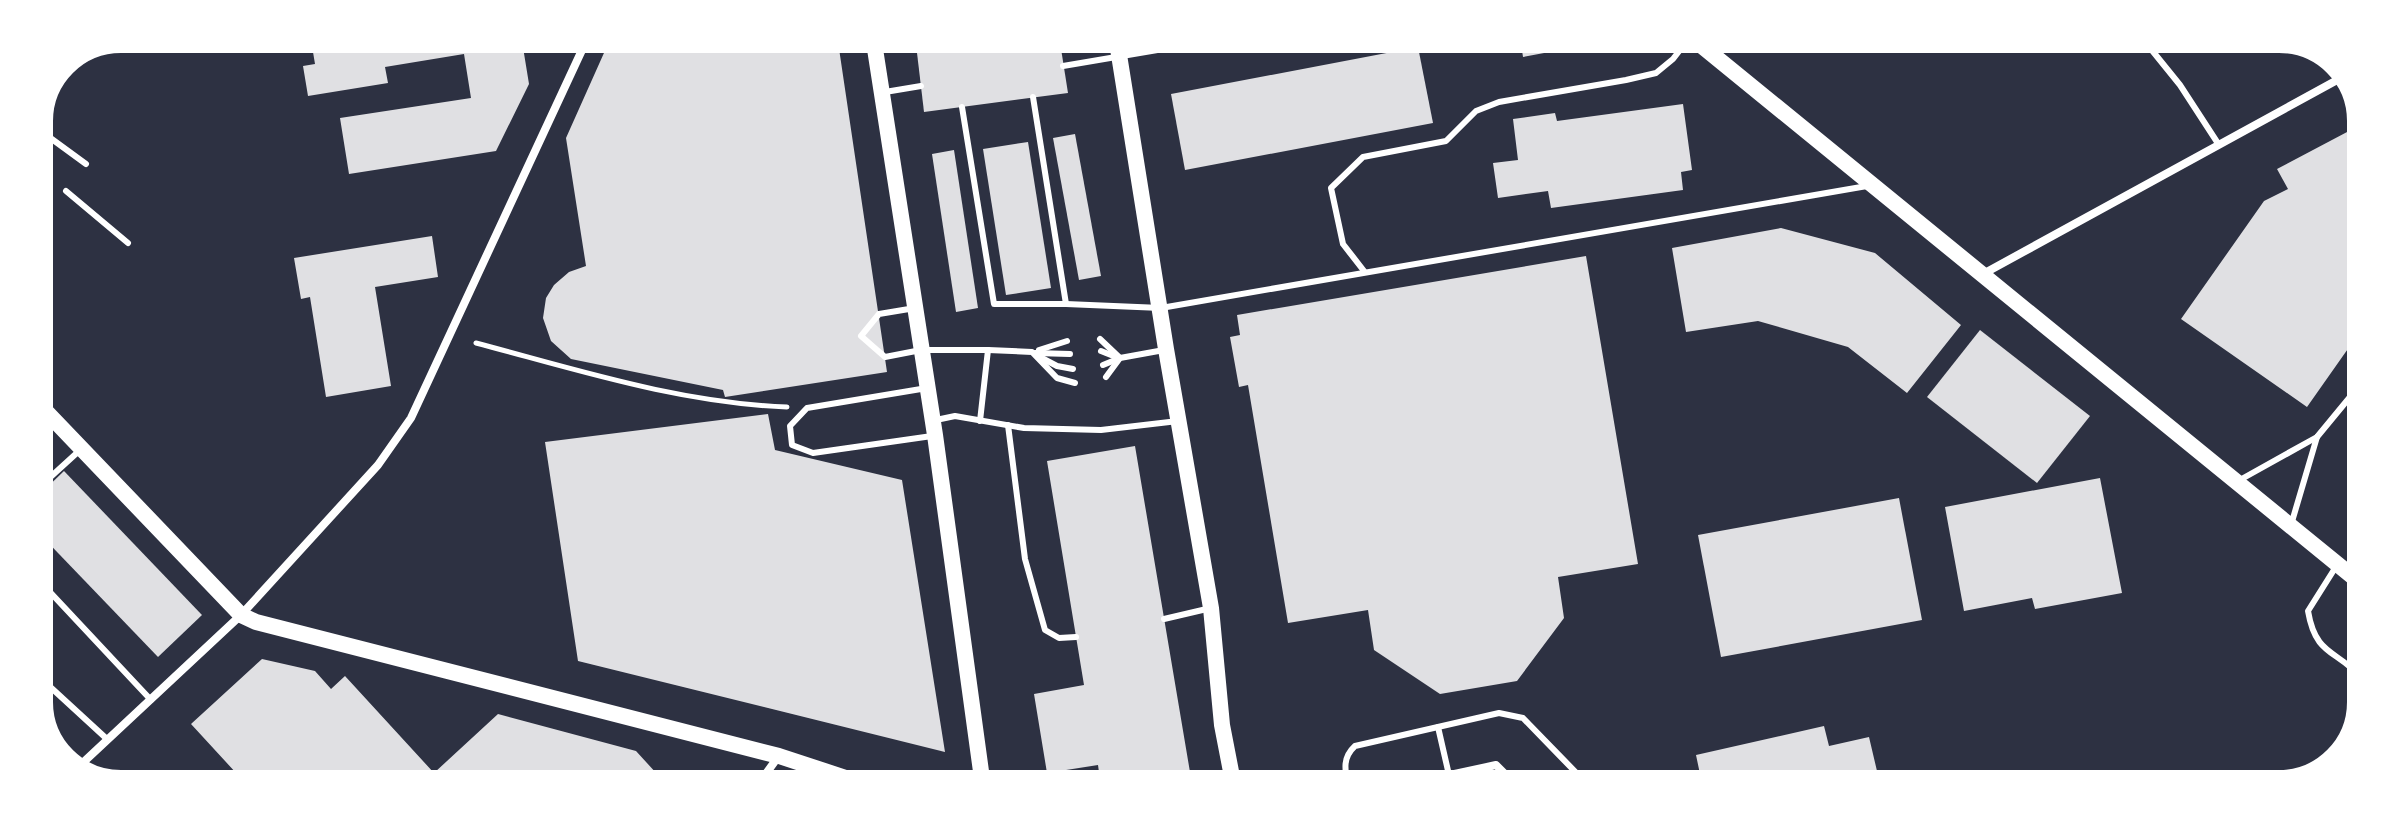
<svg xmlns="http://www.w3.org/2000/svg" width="2400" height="823" font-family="'Times New Roman',serif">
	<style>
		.building { fill: #e0e0e3 }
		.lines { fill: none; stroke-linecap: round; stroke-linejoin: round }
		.path { stroke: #fff; stroke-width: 5 }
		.service { stroke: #fff; stroke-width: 6 }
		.minor { stroke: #fff; stroke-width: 8 }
		.secondary { stroke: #fff; stroke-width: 16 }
		.rim { fill: none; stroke: #fff; stroke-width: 10 }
	</style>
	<rect width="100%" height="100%" fill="#2d3142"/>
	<g class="building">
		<polygon points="136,34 181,34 181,35 141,48"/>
		<polygon points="264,34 306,34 308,47 267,53"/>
		<polygon points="310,34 521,35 529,84 496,151 349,174 340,118 471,98 464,54 385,67 388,83 308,96 303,66 315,64"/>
		<polygon points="612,35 837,35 887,372 725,397 723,390 571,359 551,341 543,318 546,298 554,285 569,272 586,266 566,138"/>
		<polygon points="915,36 1059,36 1068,93 924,112"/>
		<polygon points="1396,37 1428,37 1428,38 1398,45"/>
		<polygon points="1520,37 1586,37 1587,45 1523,57"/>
		<polygon points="1418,47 1433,123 1185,170 1171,94"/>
		<polygon points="1683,104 1692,170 1681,172 1683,190 1551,208 1548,191 1498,198 1493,163 1518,160 1513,119 1555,113 1557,121"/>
		<polygon points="2366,122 2364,326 2307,407 2181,319 2264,201 2288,189 2277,169"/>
		<polygon points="1075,134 1101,276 1079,280 1053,138"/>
		<polygon points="1028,142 1051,288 1006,295 983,149"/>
		<polygon points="954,150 978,308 956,312 932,154"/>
		<polygon points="1781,228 1875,253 1961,325 1907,393 1848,347 1758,321 1686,332 1672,248"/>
		<polygon points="432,236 438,277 375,287 391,386 326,397 310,297 301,299 294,258"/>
		<polygon points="1586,256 1638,564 1558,577 1564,618 1517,681 1440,694 1374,650 1368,610 1288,623 1248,385 1239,387 1230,337 1240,335 1237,315"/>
		<polygon points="1980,330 2090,416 2037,483 1927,397"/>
		<polygon points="768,414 775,450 902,480 945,752 578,661 545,442"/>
		<polygon points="34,441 53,461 34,479"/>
		<polygon points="1135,446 1191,778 1138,787 1101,787 1098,765 1047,773 1034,694 1084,685 1047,461"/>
		<polygon points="64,471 202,615 158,657 34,528 34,500"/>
		<polygon points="2100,478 2122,593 2035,609 2032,598 1964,611 1945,507"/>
		<polygon points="1899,498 1922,620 1721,657 1698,535"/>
		<polygon points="262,659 315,671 331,689 345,676 434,773 498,714 636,751 668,786 224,785 237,774 191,724"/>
		<polygon points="1824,726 1829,746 1869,737 1881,788 1661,788 1660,783 1700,774 1696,755"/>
	</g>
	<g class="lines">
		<g class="path">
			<path d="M476,343C578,370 680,403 787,407"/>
			<polyline points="941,786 942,782"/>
		</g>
		<g class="service">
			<polyline points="2142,38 2180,85 2219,145"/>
			<polyline points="1063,66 1240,36"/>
			<polyline points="885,92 921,86"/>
			<polyline points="1033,97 1066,304"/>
			<polyline points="962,107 994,304 1066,304 1161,308 1867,186"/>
			<polyline points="34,126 86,164"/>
			<polyline points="66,191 128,243"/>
			<polyline points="1364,271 1343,244 1331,188 1363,157 1446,141 1476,111 1499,102 1626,80 1656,73 1673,59 1690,37"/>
			<polyline points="915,308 879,314 861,336 885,357 921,350 988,350 980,421"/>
			<polyline points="1100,339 1120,358"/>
			<polyline points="988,350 1032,352 1057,378 1075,383"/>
			<polyline points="1039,350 1067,341"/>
			<polyline points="1101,351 1116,357"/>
			<polyline points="1035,353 1070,354"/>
			<polyline points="1038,356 1057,366 1073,369"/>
			<polyline points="1103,365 1120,358"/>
			<polyline points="1106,377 1120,358 1164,350"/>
			<polyline points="927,388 807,408 790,426 792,445 813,453 932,436"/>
			<polyline points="936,420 955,416 1024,428 1101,430 1178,421"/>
			<polyline points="1008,425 1025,559 1045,630 1059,638 1076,637"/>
			<polyline points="2238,481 2317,437 2364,380"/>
			<polyline points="34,492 79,451"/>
			<polyline points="2291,525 2317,437"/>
			<path d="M2337,565L2308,611C2316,658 2338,649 2362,679"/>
			<polyline points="34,575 151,700"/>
			<polyline points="1164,619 1211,608"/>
			<polyline points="34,672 108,740"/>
			<polyline points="1438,727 1449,775"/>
			<path d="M1348,787C1345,770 1342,758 1355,746L1499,713L1523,718L1591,788"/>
		</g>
		<g class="minor">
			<polyline points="1983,274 2350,73"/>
			<polyline points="74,771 241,615 378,465 411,418 589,35"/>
			<polyline points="757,786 778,757"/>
			<polyline points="1394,787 1496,765 1518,787"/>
		</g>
		<g class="secondary">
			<polyline points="873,36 935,435 983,786"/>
			<polyline points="1116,36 1166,349 1211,608 1222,725 1234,787"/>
			<polyline points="1691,37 2363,585"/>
			<polyline points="34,117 57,78 63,58"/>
			<polyline points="34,399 241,615 256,622 779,756 870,786"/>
		</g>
	</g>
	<path d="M0 0H2400V823H0ZM121 48H2279A73 73 0 0 1 2352 121V702A73 73 0 0 1 2279 775H121A73 73 0 0 1 48 702V121A73 73 0 0 1 121 48Z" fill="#fff" fill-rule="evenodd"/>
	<path class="rim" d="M121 48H2279A73 73 0 0 1 2352 121V702A73 73 0 0 1 2279 775H121A73 73 0 0 1 48 702V121A73 73 0 0 1 121 48Z"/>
</svg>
